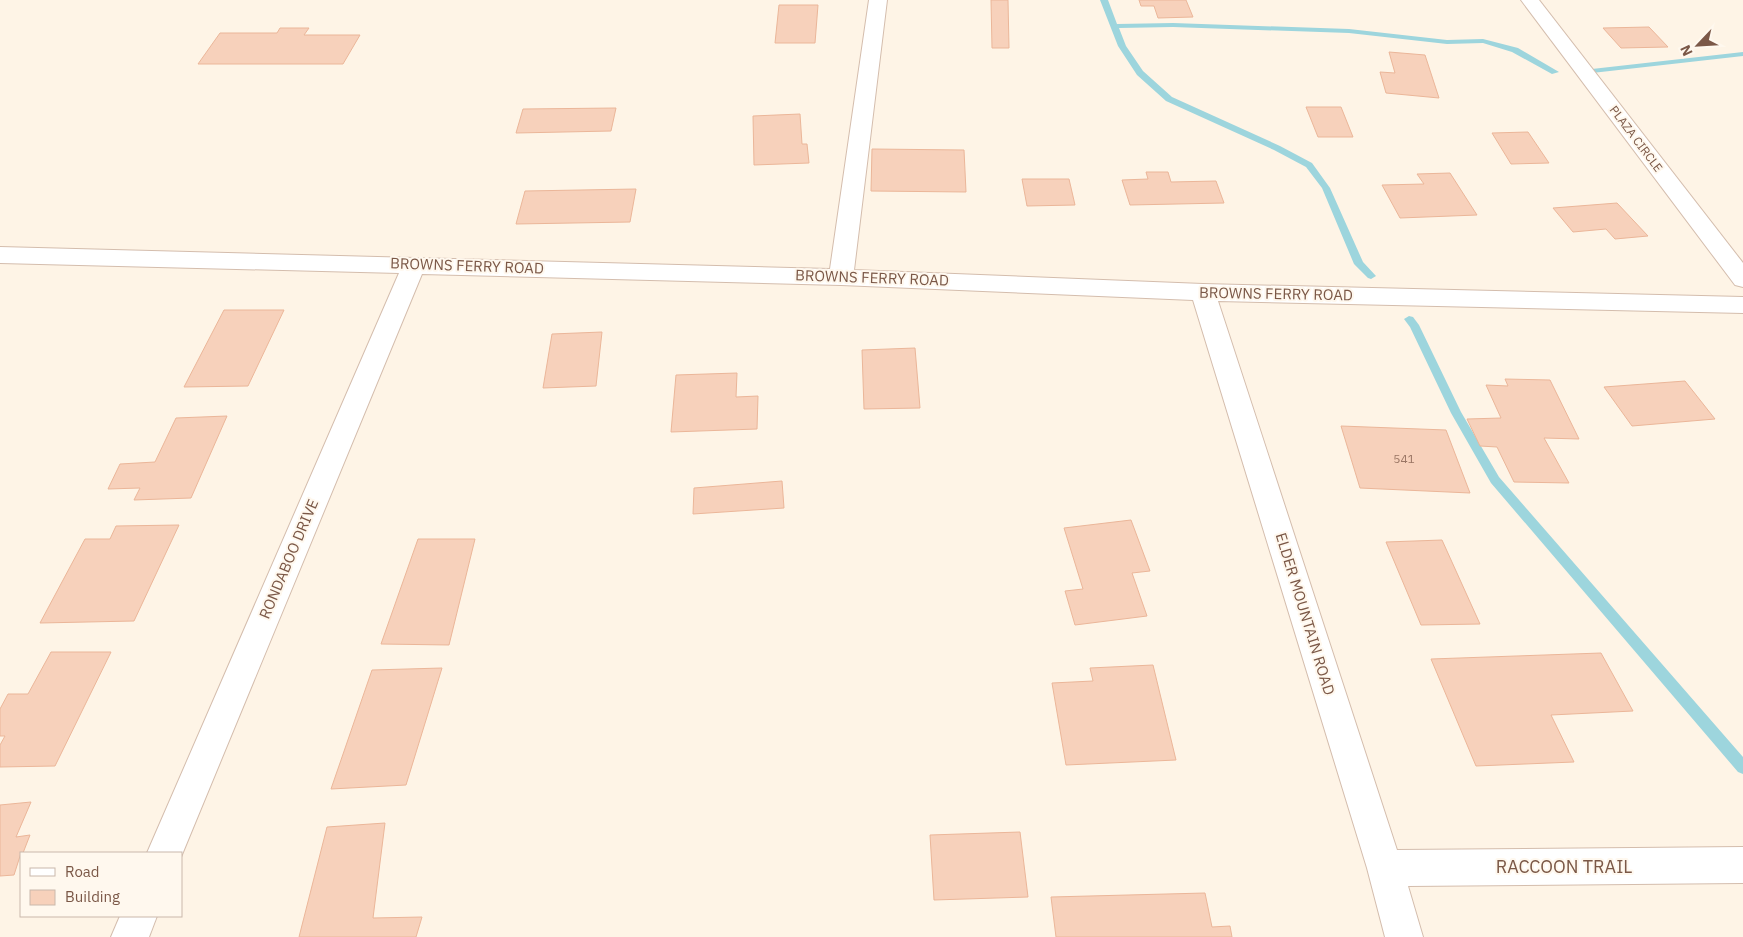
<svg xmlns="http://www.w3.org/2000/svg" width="1743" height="937" font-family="'IBM Plex Sans',sans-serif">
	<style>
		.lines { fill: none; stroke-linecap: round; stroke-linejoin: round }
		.stream { fill: #9dd5dd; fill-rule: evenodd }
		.building { fill: #f7d1bb; stroke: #ebb699 }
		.minor-casing { stroke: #d4bdad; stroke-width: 2 }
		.minor { fill: #fff; fill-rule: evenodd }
		.labels { text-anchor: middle; stroke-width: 4; stroke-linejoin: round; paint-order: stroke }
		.far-street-label { font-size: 12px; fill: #7b5847; stroke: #fff8ee }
		.number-label { font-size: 12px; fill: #9a7664 }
		.street-label { font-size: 15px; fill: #7b5847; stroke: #fff8ee }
		.near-street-label { font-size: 18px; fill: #7b5847; stroke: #fff8ee }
	</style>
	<rect width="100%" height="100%" fill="#fef4e6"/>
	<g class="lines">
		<g class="stream">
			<polygon points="1100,0 1108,0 1117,24 1173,23 1349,29 1447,40 1483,39 1518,48 1559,72 1552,74 1512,52 1483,43 1447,44 1349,33 1173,27 1119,28 1126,46 1143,71 1172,97 1280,146 1312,163 1330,188 1363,262 1376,276 1371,279 1368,278 1354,264 1322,188 1306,167 1274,150 1166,101 1137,75 1118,46"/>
			<polygon points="1743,52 1743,56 1592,73 1588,71 1592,69"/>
			<polygon points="1409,316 1413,317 1419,325 1461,412 1499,477 1743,757 1743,774 1738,772 1491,483 1451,413 1410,327 1404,319"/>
		</g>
	</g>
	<g class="building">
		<polygon points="991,0 1008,0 1009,48 992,48"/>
		<polygon points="1139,0 1186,0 1193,17 1158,18 1154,6 1141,6"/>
		<polygon points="779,5 818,5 815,43 775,43"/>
		<polygon points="1649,27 1668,47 1621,48 1603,28"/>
		<polygon points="280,28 309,28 304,35 360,35 343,64 198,64 220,33 277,33"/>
		<polygon points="1389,52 1425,55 1439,98 1386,93 1380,72 1395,73"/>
		<polygon points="1306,107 1341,107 1353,137 1318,137"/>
		<polygon points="616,108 611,131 516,133 523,109"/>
		<polygon points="800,114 802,144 807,144 809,163 754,165 753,116"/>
		<polygon points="1528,132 1549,163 1511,164 1492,133"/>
		<polygon points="872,149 964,150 966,192 871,191"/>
		<polygon points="1146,172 1168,172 1171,182 1216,181 1224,203 1130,205 1122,180 1148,179"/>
		<polygon points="1450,173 1477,215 1400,218 1382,185 1424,184 1417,174"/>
		<polygon points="1022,179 1069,179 1075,205 1027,206"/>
		<polygon points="636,189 630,222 516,224 525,191"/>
		<polygon points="1617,203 1648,236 1615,239 1606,229 1573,232 1553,208"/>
		<polygon points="224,310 284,310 248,386 184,387"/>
		<polygon points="602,332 596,386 543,388 552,334"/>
		<polygon points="915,348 920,408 864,409 862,350"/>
		<polygon points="737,373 736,397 758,396 757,429 671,432 676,375"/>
		<polygon points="1505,379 1550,380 1579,439 1544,438 1569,483 1514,482 1497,447 1480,446 1467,419 1501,418 1486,385 1508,386"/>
		<polygon points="1685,381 1715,419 1632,426 1604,387"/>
		<polygon points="227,416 191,498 134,500 140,488 108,489 120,464 155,462 176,418"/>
		<polygon points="1341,426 1446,430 1470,493 1360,488"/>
		<polygon points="782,481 784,508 693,514 694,488"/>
		<polygon points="1131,520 1150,571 1132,573 1147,616 1075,625 1065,591 1083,589 1064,528"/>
		<polygon points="179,525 134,621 40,623 85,539 110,539 116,526"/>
		<polygon points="418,539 475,539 449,645 381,644"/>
		<polygon points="1442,540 1480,624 1421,625 1386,542"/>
		<polygon points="51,652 111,652 55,766 0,767 0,745 5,736 0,736 0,709 8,694 28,694"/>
		<polygon points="1601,653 1633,711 1551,715 1574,762 1476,766 1431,659"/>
		<polygon points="1153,665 1176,760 1066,765 1052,683 1093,681 1090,668"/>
		<polygon points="442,668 406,785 331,789 372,670"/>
		<polygon points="31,802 16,837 30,835 23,853 21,853 14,875 0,876 0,805"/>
		<polygon points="385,823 373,918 422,917 416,937 299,937 327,827"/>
		<polygon points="1020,832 1028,897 934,900 930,835"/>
		<polygon points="1205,893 1212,927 1230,926 1232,937 1056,937 1051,897"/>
	</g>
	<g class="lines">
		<defs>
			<g id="minor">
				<polygon points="869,0 887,0 854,270 1203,284 1743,297 1743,313 1218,301 1397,850 1743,847 1743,883 1408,886 1423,937 1385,937 1367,868 1193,300 841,285 422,274 181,857 181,853 147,853 399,273 0,263 0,247 830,269"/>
				<polygon points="1521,0 1539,0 1743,263 1743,287 1735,285"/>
				<polygon points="120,916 157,916 149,937 111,937"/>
			</g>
		</defs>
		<use href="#minor" class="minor-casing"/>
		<use href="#minor" class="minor"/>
	</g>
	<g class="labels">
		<g class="far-street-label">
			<text transform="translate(1636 139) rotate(53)" y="4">PLAZA CIRCLE</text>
		</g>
		<g class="number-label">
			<text x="1404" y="463">541</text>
		</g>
		<g class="street-label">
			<text transform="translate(467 266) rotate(2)" y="5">BROWNS FERRY ROAD</text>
			<text transform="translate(872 278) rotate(2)" y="5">BROWNS FERRY ROAD</text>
			<text transform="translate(1276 294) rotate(1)" y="5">BROWNS FERRY ROAD</text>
			<text transform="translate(289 559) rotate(-67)" y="5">RONDABOO DRIVE</text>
			<text transform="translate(1305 614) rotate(73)" y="5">ELDER MOUNTAIN ROAD</text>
		</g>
		<g class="near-street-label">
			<text x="1564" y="873">RACCOON TRAIL</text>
		</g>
	</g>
	<rect x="20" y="852" width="162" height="65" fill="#fff8ee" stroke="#cab8ab"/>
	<rect x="30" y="868" width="25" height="8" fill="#ffffff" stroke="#cab8ab"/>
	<text x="65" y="877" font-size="15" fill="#7b5847">Road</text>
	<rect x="30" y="890" width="25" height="15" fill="#f7d1bb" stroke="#cab8ab"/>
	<text x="65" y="902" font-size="15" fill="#7b5847">Building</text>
	<g transform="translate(1698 45) rotate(245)" stroke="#fff8ee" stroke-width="4" paint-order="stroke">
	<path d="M0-4L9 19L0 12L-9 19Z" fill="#7b5847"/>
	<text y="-8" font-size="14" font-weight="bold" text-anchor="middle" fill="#7b5847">N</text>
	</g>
</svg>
